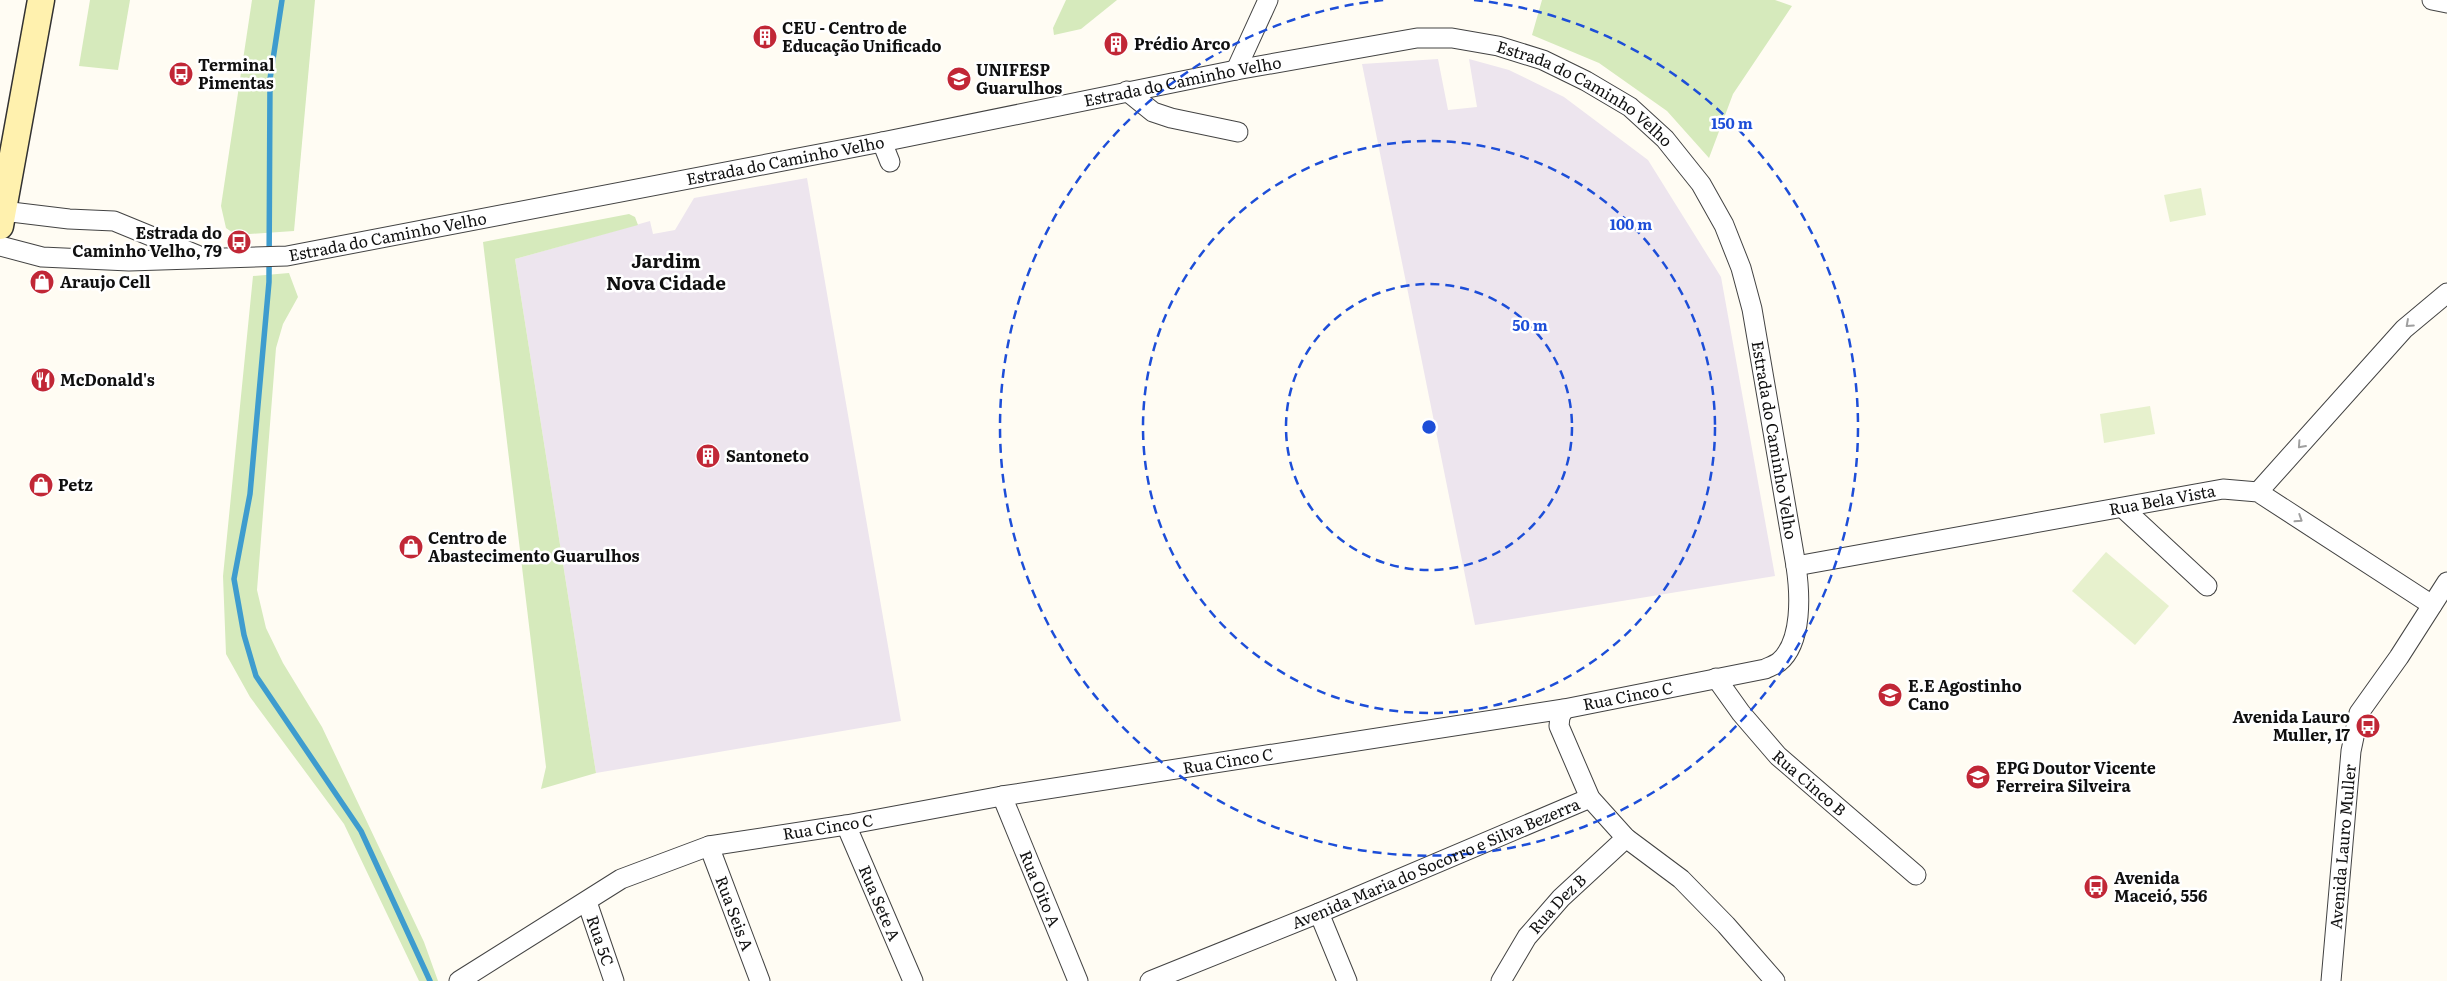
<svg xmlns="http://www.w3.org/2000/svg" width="2447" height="981" font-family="Literata,serif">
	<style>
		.industrial { fill: #ede5ee }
		.green { fill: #d6eabc }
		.pitch { fill: #e7f1cd }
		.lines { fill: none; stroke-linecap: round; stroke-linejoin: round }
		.stream { stroke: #3e9cce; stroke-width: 5.5 }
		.minor-casing { stroke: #434343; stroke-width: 21 }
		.secondary-casing { stroke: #323232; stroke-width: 29 }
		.minor { stroke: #fff; stroke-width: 19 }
		.secondary { stroke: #fff1ae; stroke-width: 26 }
		.oneway { stroke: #9f9f9f }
		.ring { fill: none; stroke: #1d4ed8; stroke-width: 2.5; stroke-dasharray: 9 6 }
		.labels { text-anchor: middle; stroke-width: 5; stroke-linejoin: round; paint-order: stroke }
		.poi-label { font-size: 16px; font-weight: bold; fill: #101010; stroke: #fff; text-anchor: start }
		.street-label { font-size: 16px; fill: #101010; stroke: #fff }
		.quarter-label { font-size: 19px; font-weight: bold; fill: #101010; stroke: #fff }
		.centre { fill: #1d4ed8; stroke: #fff; stroke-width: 2.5 }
		.ring-label { font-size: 15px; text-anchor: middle; font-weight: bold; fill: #1d4ed8; stroke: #fff; stroke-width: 5; stroke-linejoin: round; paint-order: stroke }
	</style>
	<rect width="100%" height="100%" fill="#fffcf3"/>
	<g class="industrial">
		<polygon points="1438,59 1448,110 1477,107 1469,59 1509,70 1564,97 1648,160 1721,277 1775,576 1475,625 1362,64"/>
		<polygon points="807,178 901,721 596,773 515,259 650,221 653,234 675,230 694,198"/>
	</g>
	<g class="green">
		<polygon points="90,0 130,0 118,70 79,66"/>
		<polygon points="252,0 315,0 294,231 236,235 226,228 221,206"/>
		<polygon points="1066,0 1117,0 1081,29 1054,35 1053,28"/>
		<polygon points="1542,0 1775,0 1792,6 1733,94 1709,158 1667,111 1599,63 1532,35"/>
		<polygon points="629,214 635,217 638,225 515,259 596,773 541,789 546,767 483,242"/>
		<polygon points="289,273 298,297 283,324 276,348 257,590 266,628 283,663 322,727 424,942 438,981 419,981 344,824 250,697 226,654 223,576 253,276"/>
	</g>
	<g class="pitch">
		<polygon points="2201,188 2206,215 2170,222 2164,195"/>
		<polygon points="2150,406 2155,434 2104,443 2100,414"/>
		<polygon points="2106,552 2169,606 2135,645 2072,591"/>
	</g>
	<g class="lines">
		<polyline class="stream" points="282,0 270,79 269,282 250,494 234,579 244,635 256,676 361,831 430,981"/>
		<defs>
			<g id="minor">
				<polyline points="2432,0 2447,3"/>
				<polyline points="1236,70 1268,0"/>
				<polyline points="1127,91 1153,112 1171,118 1238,132"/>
				<polyline points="882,142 890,162"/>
				<polyline points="3,211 69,219 114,221 197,255"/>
				<path id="s1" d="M0,246L42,257L129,261L287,256L882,142L1236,70L1417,38H1452L1498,46L1543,60L1586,81L1630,107L1665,139L1701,184L1724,225L1741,268L1752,309L1796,566C1800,593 1803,642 1779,662C1775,665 1769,667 1765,669L1564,709L1002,796L846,825L709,846L621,879L459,981"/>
				<polyline points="2258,492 2404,329 2447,293"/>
				<polyline points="2123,508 2207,586"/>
				<path id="s2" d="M1796,566L2223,489L2258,492L2432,605"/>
				<path id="s3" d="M1716,678L1741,713L1778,756L1916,875"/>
				<polyline points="1564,709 1560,717 1559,726 1590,798 1626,838 1681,879 1726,925 1775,981"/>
				<path id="s4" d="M1002,796L1078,981"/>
				<path id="s5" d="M846,825L913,981"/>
				<path id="s6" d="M709,846L760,981"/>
				<path id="s7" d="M587,902L614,981"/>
				<polyline points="1319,913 1347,981"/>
				<path id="s8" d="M1150,981L1319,913L1590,798"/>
				<path id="s9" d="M1501,981L1527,937L1561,898L1626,838"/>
				<path id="s10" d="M2331,981L2351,751L2359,713L2399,657L2447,582"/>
			</g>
			<polyline id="secondary" points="0,226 41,0"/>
		</defs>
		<use href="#minor" class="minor-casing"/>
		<use href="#secondary" class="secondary-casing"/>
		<use href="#minor" class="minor"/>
		<use href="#secondary" class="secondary"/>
	</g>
	<defs><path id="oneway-chevron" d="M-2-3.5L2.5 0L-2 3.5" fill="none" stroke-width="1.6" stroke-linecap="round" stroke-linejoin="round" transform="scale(1.25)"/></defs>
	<g class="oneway">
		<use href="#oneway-chevron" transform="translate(2409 324) rotate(138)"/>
		<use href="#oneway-chevron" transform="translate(2301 445) rotate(132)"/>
		<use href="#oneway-chevron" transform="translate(2299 519) rotate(33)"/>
	</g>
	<g class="ring">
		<circle cx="1429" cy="427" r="143"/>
		<circle cx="1429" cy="427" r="286"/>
		<path d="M1474 0A429 429 0 1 1 1384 0"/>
	</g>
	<defs>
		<symbol id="building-disc" viewBox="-11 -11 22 22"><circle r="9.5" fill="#c12736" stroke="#fff"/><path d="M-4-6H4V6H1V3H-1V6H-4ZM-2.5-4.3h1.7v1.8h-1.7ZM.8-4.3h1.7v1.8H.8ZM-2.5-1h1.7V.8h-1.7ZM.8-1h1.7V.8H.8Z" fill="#fff"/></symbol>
		<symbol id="bus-disc" viewBox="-11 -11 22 22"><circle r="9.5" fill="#c12736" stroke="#fff"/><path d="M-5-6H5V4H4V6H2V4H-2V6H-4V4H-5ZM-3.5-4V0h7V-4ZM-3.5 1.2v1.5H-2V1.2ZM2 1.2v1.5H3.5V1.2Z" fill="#fff"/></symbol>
		<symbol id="university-disc" viewBox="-11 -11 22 22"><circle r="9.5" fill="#c12736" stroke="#fff"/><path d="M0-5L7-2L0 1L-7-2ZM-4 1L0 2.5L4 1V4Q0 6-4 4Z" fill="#fff"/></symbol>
		<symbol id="shop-disc" viewBox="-11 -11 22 22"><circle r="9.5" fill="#c12736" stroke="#fff"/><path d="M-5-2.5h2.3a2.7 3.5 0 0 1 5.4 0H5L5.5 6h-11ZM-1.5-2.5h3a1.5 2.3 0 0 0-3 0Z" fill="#fff"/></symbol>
		<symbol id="restaurant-disc" viewBox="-11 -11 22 22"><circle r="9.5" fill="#c12736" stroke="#fff"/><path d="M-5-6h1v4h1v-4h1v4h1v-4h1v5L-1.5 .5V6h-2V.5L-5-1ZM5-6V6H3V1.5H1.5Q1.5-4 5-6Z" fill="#fff"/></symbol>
		<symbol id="school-disc" viewBox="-11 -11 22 22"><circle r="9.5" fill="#c12736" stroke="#fff"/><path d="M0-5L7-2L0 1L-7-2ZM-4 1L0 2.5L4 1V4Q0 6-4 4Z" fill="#fff"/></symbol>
	</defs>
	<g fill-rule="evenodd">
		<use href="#building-disc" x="751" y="23" width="28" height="28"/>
		<use href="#building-disc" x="1102" y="30" width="28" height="28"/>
		<use href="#bus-disc" x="167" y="60" width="28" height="28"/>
		<use href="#university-disc" x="945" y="65" width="28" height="28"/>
		<use href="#bus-disc" x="225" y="228" width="28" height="28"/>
		<use href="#shop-disc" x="28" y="268" width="28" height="28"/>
		<use href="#restaurant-disc" x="29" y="366" width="28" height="28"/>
		<use href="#building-disc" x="694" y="442" width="28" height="28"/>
		<use href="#shop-disc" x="27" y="471" width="28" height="28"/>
		<use href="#shop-disc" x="397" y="533" width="28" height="28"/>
		<use href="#school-disc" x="1876" y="681" width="28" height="28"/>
		<use href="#bus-disc" x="2354" y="712" width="28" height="28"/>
		<use href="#school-disc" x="1964" y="763" width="28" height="28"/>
		<use href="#bus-disc" x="2082" y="873" width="28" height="28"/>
	</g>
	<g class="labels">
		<g class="poi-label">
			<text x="782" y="34">CEU - Centro de<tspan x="782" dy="18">Educação Unificado</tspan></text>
			<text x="1134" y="50">Prédio Arco</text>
			<text x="198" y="71">Terminal<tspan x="198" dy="18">Pimentas</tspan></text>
			<text x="976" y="76">UNIFESP<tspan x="976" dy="18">Guarulhos</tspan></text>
			<text x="222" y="239" text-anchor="end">Estrada do<tspan x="222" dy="18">Caminho Velho, 79</tspan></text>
			<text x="60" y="288">Araujo Cell</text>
			<text x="60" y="386">McDonald's</text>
			<text x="726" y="462">Santoneto</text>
			<text x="58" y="491">Petz</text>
			<text x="428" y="544">Centro de<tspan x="428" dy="18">Abastecimento Guarulhos</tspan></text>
			<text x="1908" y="692">E.E Agostinho<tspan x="1908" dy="18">Cano</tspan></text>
			<text x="2350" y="723" text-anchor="end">Avenida Lauro<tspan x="2350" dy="18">Muller, 17</tspan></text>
			<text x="1996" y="774">EPG Doutor Vicente<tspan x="1996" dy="18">Ferreira Silveira</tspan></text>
			<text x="2114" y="884">Avenida<tspan x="2114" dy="18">Maceió, 556</tspan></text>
		</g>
		<g class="street-label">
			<text dy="6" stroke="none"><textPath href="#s1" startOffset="1201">Estrada do Caminho Velho</textPath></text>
			<text dy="6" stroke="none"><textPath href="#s1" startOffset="1621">Estrada do Caminho Velho</textPath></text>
			<text dy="6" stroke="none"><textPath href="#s1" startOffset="796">Estrada do Caminho Velho</textPath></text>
			<text dy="6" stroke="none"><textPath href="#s1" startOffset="391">Estrada do Caminho Velho</textPath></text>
			<text dy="6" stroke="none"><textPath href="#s1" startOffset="2041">Estrada do Caminho Velho</textPath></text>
			<text dy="6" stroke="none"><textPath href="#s2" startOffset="372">Rua Bela Vista</textPath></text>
			<text transform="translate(1628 696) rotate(-11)" y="6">Rua Cinco C</text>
			<text transform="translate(1228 761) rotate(-9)" y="6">Rua Cinco C</text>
			<text dy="6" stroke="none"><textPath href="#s3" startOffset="141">Rua Cinco B</textPath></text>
			<text transform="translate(828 827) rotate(-9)" y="6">Rua Cinco C</text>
			<text dy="6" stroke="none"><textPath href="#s10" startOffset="135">Avenida Lauro Muller</textPath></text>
			<text dy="6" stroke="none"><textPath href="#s8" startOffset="309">Avenida Maria do Socorro e Silva Bezerra</textPath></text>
			<text dy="6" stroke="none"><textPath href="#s4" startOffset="100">Rua Oito A</textPath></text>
			<text dy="6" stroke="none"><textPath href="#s5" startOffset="85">Rua Sete A</textPath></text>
			<text dy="6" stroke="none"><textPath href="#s9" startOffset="96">Rua Dez B</textPath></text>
			<text dy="6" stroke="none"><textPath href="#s6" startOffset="72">Rua Seis A</textPath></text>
			<text dy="6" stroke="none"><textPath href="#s7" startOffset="41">Rua 5C</textPath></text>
		</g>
		<g class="quarter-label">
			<text x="666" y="268">Jardim<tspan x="666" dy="22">Nova Cidade</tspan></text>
		</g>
	</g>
	<circle cx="1429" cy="427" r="8" class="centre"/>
	<g class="ring-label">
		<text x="1732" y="129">150 m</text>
		<text x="1631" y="230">100 m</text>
		<text x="1530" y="331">50 m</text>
	</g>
</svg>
